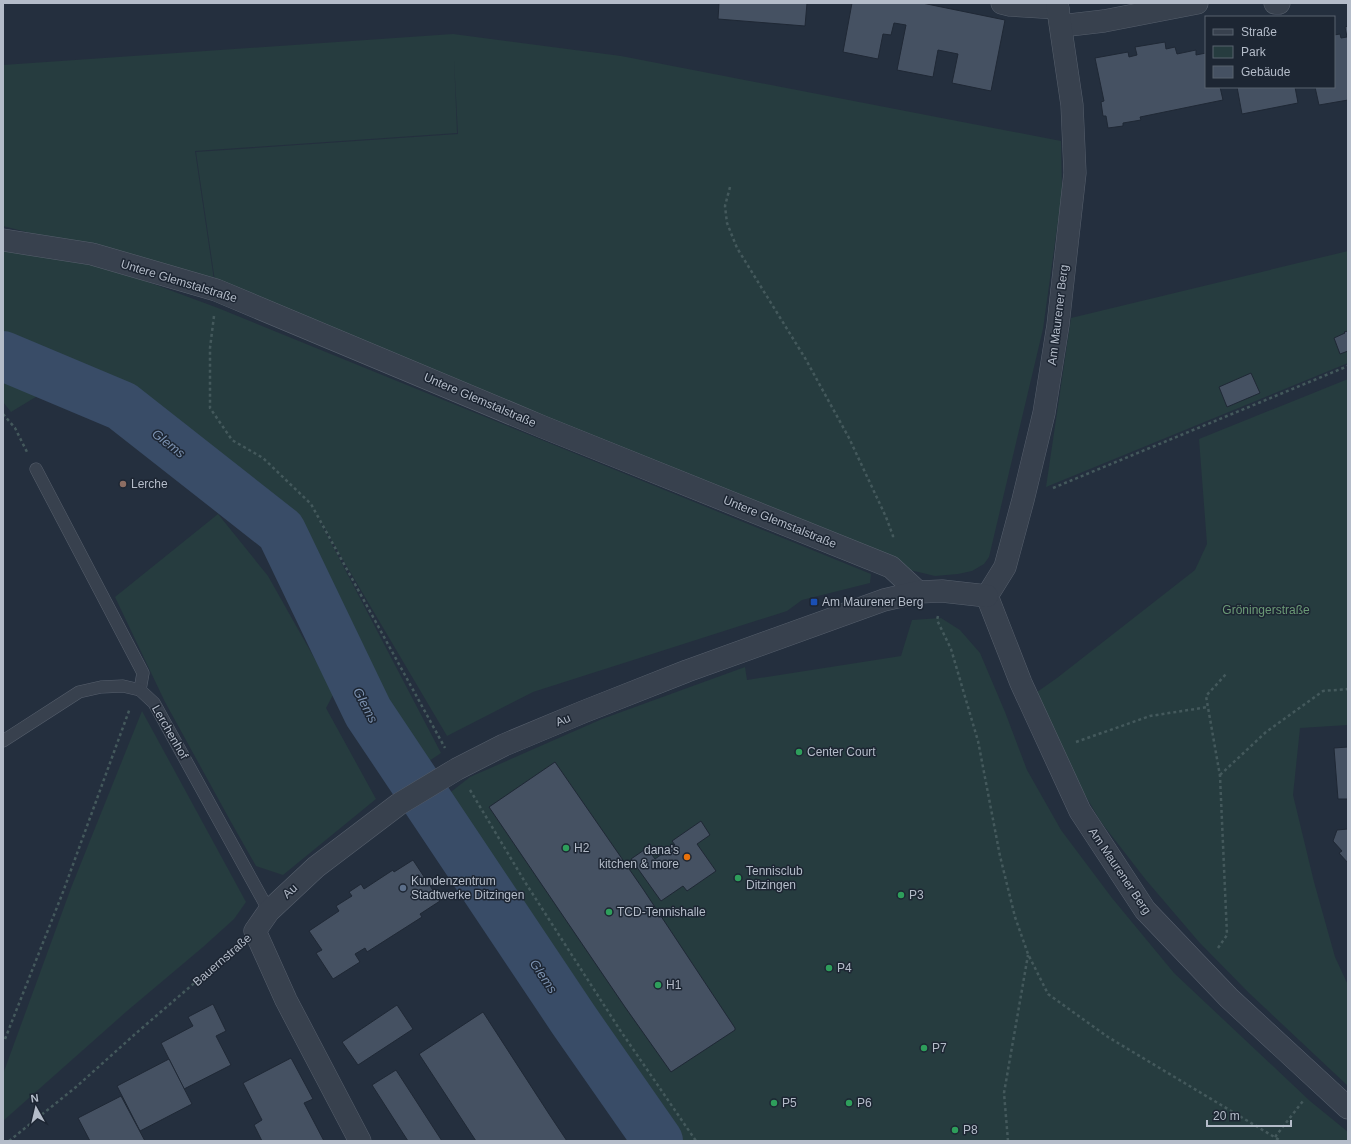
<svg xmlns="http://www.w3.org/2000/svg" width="1351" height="1144" font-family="Arial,sans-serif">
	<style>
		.green { fill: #263c3f }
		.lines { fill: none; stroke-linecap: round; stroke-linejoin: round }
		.river { stroke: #394c67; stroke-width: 50 }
		.building { fill: #455162; stroke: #1f2835 }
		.lane-casing { stroke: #565f6c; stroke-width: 13 }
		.street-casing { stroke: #565f6c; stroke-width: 23 }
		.path { stroke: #44595c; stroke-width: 2.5; stroke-dasharray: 3 3; stroke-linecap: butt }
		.lane { stroke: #38414e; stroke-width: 12 }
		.street { stroke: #38414e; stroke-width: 22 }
		.education-dot { fill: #8d6e63; stroke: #1d2633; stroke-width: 1.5 }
		.transit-dot { fill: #1a4fb4; stroke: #1d2633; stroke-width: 1.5 }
		.leisure-dot { fill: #2e9e5b; stroke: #1d2633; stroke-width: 1.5 }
		.food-dot { fill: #e8710a; stroke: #1d2633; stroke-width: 1.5 }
		.service-dot { fill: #5c6f8a; stroke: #1d2633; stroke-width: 1.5 }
		.labels { text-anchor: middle; stroke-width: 3; stroke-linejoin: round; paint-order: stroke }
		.street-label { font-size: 12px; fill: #b4bcc9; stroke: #1d2633 }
		.poi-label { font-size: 12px; fill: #b4bcc9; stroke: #1d2633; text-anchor: start }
		.park-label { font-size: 12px; fill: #6b9a76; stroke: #1d2633 }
		.water-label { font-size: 13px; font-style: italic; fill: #7c92b1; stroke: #1d2633 }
	</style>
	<rect width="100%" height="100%" fill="#242f3e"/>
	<g class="green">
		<polygon points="453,34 621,56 1061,141 1062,192 1043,329 989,557 984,564 972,571 958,574 935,576 910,570 215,281 196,152 458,134 454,59 457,133 195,151 214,280 3,226 3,65"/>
		<polygon points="3,248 57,255 129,275 218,308 871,574 870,583 802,600 787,611 533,692 447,736 316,514 441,753 408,775 368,712 281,531 130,413 62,381 11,412 3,402"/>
		<polygon points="1348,251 1348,363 1046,487 1071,318"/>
		<polygon points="1348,379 1348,725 1300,728 1293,795 1314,882 1335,957 1348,985 1348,1086 1249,993 1199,942 1146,880 1101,822 1075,778 1037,692 1057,678 1195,570 1207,544 1199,439"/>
		<polygon points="218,514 268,576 334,693 326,708 376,799 283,875 256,866 231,822 165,702 115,597"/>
		<polygon points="941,618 960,630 980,653 1005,712 1027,770 1061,830 1112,898 1174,973 1310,1101 1348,1132 1348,1141 638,1141 415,820 470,777 602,719 745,667 747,680 901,656 912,620"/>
		<polygon points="142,711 246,902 234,919 203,947 127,1011 3,1121 3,1074 71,888"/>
	</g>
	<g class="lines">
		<polyline class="river" points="3,356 122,406 281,531 368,712 573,1019 658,1141"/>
	</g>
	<g class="building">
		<polygon points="719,3 807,3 805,26 718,19"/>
		<polygon points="852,3 922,3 1005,20 991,91 952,83 958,54 938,50 933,77 897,70 906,25 894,23 891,35 883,34 878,59 843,52"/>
		<polygon points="1348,26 1348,100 1319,105 1315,87 1334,87 1334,35 1340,34 1341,38 1347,37 1345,27"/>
		<polygon points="1165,42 1166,49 1175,47 1177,54 1196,50 1196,55 1206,53 1206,87 1220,87 1223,100 1140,117 1141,120 1123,123 1123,126 1108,128 1106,116 1103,116 1101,102 1104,101 1095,58 1128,52 1129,57 1137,55 1135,47"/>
		<polygon points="1237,87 1295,87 1298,103 1242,114"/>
		<polygon points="1348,331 1348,351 1340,354 1334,338 1345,333 1344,332"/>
		<polygon points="1251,373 1260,393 1227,407 1219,387"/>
		<polygon points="1348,747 1348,799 1338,799 1334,748"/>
		<polygon points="555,762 643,889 735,1028 735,1030 671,1072 625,1007 489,807"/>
		<polygon points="701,821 710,835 697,844 716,871 687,891 683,886 661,901 631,859 647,848 655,859 675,845 672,841"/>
		<polygon points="1348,829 1348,863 1339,853 1342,851 1333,841 1337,830"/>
		<polygon points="413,860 440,901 420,914 422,917 367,952 365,948 355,954 360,962 333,979 316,953 322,950 309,931 339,911 336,906 352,896 349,892 361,884 364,889 393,870 394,872"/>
		<polygon points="213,1004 226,1031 216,1036 231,1065 184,1089 161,1043 193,1026 188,1017"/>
		<polygon points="397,1005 413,1029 358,1065 342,1042"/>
		<polygon points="483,1012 549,1114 567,1141 476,1141 419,1054"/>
		<polygon points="291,1058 313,1099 304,1103 324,1141 262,1141 254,1125 262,1120 243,1083"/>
		<polygon points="169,1059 192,1104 140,1131 117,1086"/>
		<polygon points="396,1070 442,1141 408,1141 372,1085"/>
		<polygon points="121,1096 145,1141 90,1141 78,1118"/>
	</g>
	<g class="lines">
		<defs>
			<g id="lane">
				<polyline points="36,469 143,673 140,690"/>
				<polyline points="3,741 79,692 101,687 123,686 140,690 154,703 269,911"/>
			</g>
			<g id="street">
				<polyline points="1002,3 1010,5 1058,8"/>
				<polyline points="1275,3 1279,3"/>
				<polyline points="1061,26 1104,21 1197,3"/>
				<polyline points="3,240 92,254 216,290 543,427 891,567 918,592"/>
				<polyline points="987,596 1021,683 1080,811 1145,910 1229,998 1348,1108"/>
				<polyline points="987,596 1005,567 1023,500 1044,413 1058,325 1075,173 1072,105 1057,3"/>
				<polyline points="360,1141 286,1000 255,931 269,911 316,867 399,804 457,769 504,745 583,712 687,671 884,600 918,592 942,591 987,596"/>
			</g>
		</defs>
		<use href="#lane" class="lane-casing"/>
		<use href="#street" class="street-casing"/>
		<g class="path">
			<polyline points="730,187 725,206 727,223 737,248 805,358 849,438 886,517 893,536 893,540"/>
			<polyline points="214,316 210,348 210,408 232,440 263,458 311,504 445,748"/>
			<polyline points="3,414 15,428 27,452"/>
			<polyline points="1053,488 1348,366"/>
			<polyline points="938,616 937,620 951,649 978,741 1000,856 1015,917 1028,954 1048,994 1108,1037 1281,1141"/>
			<polyline points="1076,742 1150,716 1208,707"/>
			<polyline points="1220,775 1266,732 1323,691 1348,689"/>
			<polyline points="470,790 525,882 620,1030 696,1141"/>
			<polyline points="1218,948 1227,935 1220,776 1206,696 1227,673"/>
			<polyline points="5,1039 63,892 130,708"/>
			<polyline points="1275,1137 1303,1101"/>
			<polyline points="9,1141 76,1087 134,1035 235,948"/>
			<polyline points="1008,1141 1004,1093 1028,955"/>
		</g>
		<use href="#lane" class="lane"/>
		<use href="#street" class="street"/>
	</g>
	<circle class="education-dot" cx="123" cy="484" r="4"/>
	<rect class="transit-dot" x="810" y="598" width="8" height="8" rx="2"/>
	<g class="leisure-dot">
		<circle cx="799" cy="752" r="4"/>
		<circle cx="566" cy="848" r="4"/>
		<circle cx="738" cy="878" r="4"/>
		<circle cx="901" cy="895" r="4"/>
		<circle cx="609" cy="912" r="4"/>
		<circle cx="829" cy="968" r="4"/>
		<circle cx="658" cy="985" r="4"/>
		<circle cx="924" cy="1048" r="4"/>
		<circle cx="774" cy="1103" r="4"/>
		<circle cx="849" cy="1103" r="4"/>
		<circle cx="955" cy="1130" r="4"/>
	</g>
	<circle class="food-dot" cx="687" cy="857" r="4"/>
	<circle class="service-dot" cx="403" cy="888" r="4"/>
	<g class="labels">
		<g class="street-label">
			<text transform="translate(179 281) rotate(17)" y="4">Untere Glemstalstraße</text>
			<text transform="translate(1058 315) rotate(-83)" y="4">Am Maurener Berg</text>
			<text transform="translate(480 400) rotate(23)" y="4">Untere Glemstalstraße</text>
			<text transform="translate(780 522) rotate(22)" y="4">Untere Glemstalstraße</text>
			<text transform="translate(563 720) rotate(-23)" y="4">Au</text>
			<text transform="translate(170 732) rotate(60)" y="4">Lerchenhof</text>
			<text transform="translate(1120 871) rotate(56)" y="4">Am Maurener Berg</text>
			<text transform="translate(290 891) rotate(-43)" y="4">Au</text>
			<text transform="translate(222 960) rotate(-41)" y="4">Bauernstraße</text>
		</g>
		<g class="poi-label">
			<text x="131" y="488">Lerche</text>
			<text x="822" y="606">Am Maurener Berg</text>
			<text x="807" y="756">Center Court</text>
			<text x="574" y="852">H2</text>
			<text x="679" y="854" text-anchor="end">dana's<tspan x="679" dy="14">kitchen &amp; more</tspan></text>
			<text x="746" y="875">Tennisclub<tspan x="746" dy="14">Ditzingen</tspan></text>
			<text x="411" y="885">Kundenzentrum<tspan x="411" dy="14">Stadtwerke Ditzingen</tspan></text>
			<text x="909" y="899">P3</text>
			<text x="617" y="916">TCD-Tennishalle</text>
			<text x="837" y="972">P4</text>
			<text x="666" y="989">H1</text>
			<text x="932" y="1052">P7</text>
			<text x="782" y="1107">P5</text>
			<text x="857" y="1107">P6</text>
			<text x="963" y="1134">P8</text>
		</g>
		<g class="park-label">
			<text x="1266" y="614">Gröningerstraße</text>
		</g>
		<g class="water-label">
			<text transform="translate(169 443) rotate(38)" y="5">Glems</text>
			<text transform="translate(366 705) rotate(62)" y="5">Glems</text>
			<text transform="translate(544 976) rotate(56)" y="5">Glems</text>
		</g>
	</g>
	<rect width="1351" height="1144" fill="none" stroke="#b4bcc9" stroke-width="8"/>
	<rect x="1205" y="16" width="130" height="72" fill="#1d2633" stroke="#59626f"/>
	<rect x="1213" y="29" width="20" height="6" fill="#38414e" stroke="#59626f"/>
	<text x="1241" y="36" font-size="12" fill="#b4bcc9">Straße</text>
	<rect x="1213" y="46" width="20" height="12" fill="#263c3f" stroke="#59626f"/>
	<text x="1241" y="56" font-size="12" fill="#b4bcc9">Park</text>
	<rect x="1213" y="66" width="20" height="12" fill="#455162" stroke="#59626f"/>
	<text x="1241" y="76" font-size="12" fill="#b4bcc9">Gebäude</text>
	<g transform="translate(36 1108) rotate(352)" stroke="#1d2633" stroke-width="3" paint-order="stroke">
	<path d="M0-3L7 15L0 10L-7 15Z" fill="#b4bcc9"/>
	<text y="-6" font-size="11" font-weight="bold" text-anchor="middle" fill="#b4bcc9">N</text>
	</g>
	<path d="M1207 1120v6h84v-6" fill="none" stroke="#b4bcc9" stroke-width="2"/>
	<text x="1213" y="1120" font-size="12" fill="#b4bcc9" stroke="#1d2633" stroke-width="3" paint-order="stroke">20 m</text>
</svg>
